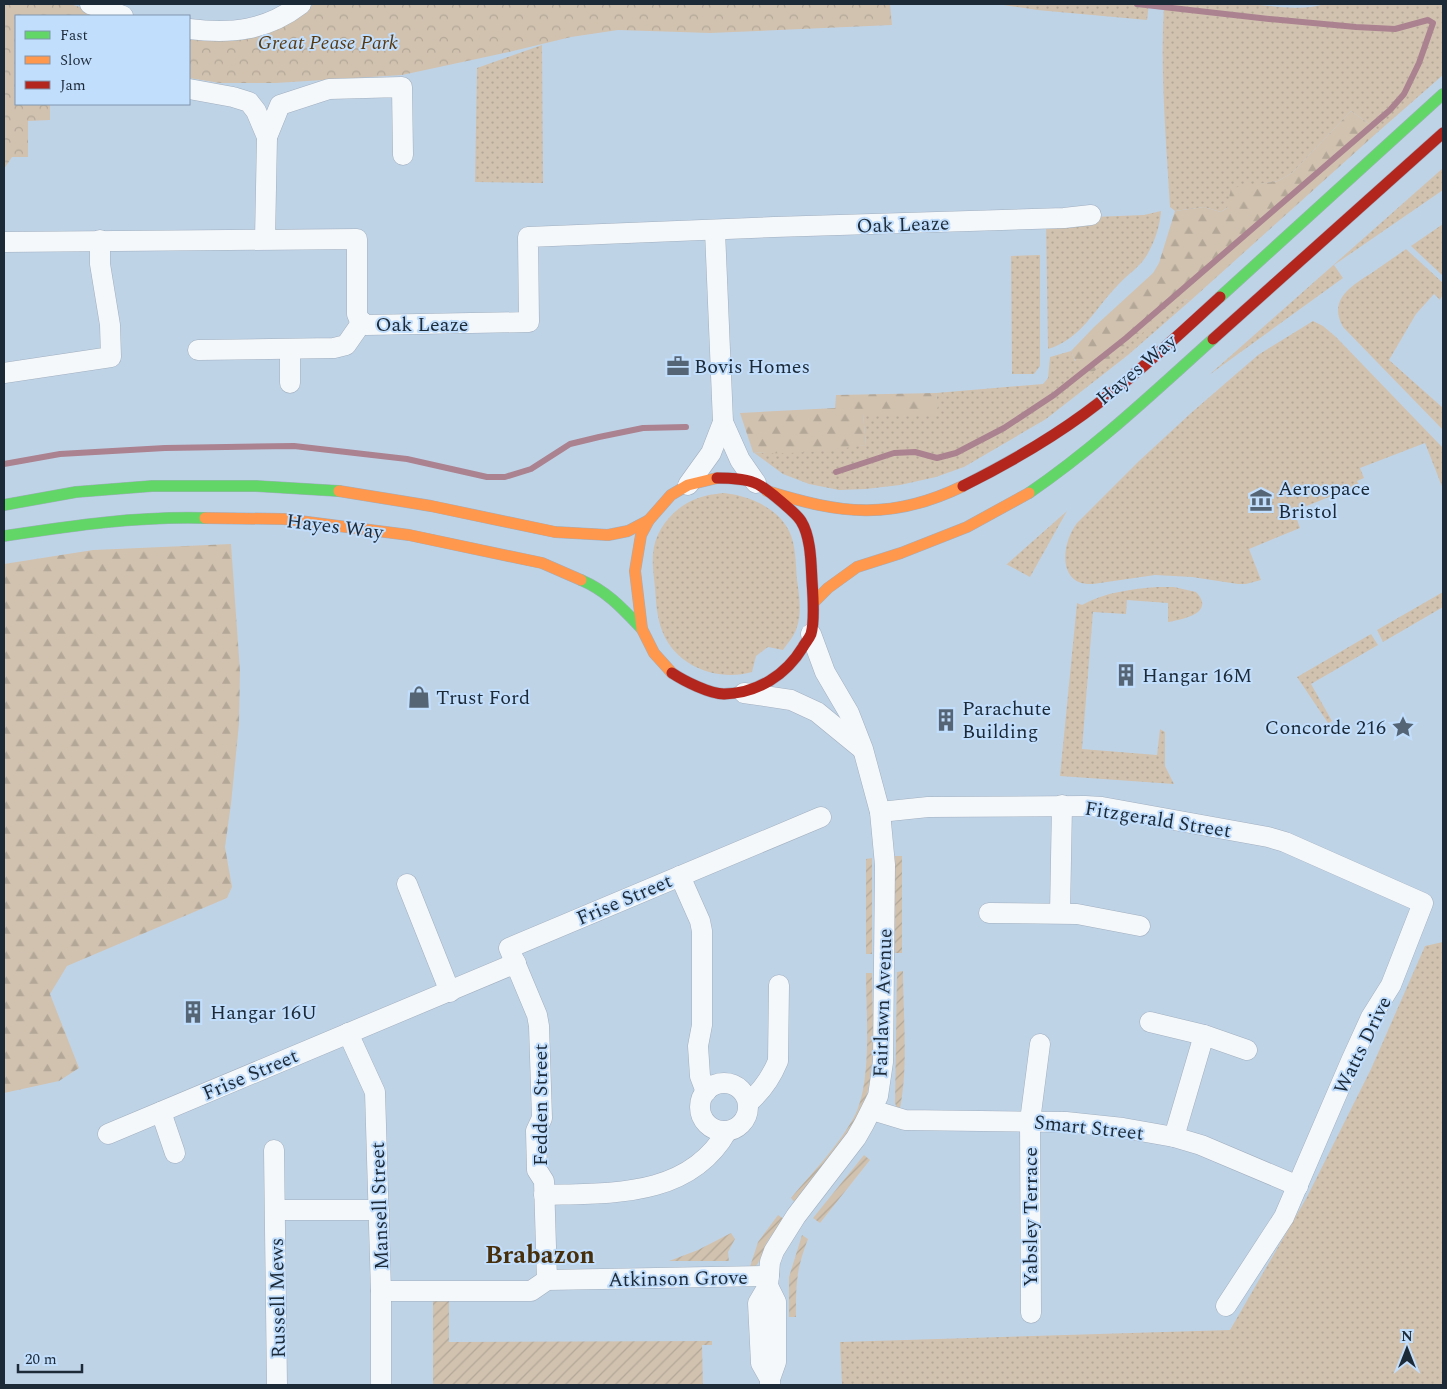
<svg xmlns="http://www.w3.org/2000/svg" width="1447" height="1389" font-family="Spectral,serif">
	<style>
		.grass { fill: url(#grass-dots) }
		.forest { fill: url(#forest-firs) }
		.park { fill: url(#park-crowns) }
		.garden { fill: url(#garden-furrows) }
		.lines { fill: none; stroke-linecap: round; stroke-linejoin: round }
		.stream { stroke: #ab8290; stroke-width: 6 }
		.street-casing { stroke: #a0afbf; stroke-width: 21 }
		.fast-casing { stroke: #a0afbf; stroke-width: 12 }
		.slow-casing { stroke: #a0afbf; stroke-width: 12 }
		.jam-casing { stroke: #a0afbf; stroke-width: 12 }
		.street { stroke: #f5f8fb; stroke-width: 20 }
		.fast { stroke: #63d668; stroke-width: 11 }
		.slow { stroke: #ff974d; stroke-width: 11 }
		.jam { stroke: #b3261e; stroke-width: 11 }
		.labels { text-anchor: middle; stroke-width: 4; stroke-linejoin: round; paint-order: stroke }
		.park-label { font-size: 20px; font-style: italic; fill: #573910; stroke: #c2defd }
		.street-label { font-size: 20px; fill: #1c2a38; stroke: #c2defd }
		.poi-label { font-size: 20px; fill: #1c2a38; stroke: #c2defd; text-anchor: start }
		.district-label { font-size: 25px; font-weight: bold; fill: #482f0c; stroke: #c2defd }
	</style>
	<defs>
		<pattern id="grass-dots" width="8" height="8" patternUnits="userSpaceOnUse" patternTransform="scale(1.25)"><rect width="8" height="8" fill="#d1c2af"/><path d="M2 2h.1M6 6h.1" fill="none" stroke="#b3a797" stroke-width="1.8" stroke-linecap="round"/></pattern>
		<pattern id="forest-firs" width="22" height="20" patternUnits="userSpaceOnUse" patternTransform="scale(1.25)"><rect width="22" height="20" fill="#d1c2af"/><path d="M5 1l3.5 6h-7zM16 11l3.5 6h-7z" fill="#b3a797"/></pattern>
		<pattern id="park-crowns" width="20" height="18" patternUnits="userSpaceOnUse" patternTransform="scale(1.25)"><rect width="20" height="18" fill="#d1c2af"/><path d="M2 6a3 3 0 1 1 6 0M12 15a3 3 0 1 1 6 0" fill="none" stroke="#b3a797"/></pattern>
		<pattern id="garden-furrows" width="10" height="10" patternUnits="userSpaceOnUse" patternTransform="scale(1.25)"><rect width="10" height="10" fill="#d1c2af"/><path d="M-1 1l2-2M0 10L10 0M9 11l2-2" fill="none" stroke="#b3a797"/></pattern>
	</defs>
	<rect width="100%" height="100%" fill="#bfd3e7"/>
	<g class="grass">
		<polygon points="997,4 1149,4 1147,20 1037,10"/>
		<path d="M1164,4C1191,4 1218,3 1245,4C1272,5 1298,12 1325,4H1443V75L1379,131L1351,111L1292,173L1278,181L1261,184L1221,212L1204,207L1175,211L1170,207C1166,139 1160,72 1164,4Z"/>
		<polygon points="542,45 543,183 475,182 477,68"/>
		<polygon points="1443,168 1443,190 1334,265 1343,278 1209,375"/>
		<path d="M1161,211C1160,226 1155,241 1147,255C1140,267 1128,274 1118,285C1095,308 1082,339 1048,349L1046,223L1093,217L1144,215Z"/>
		<polygon points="1443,224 1443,276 1411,246"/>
		<path d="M1406,249L1443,283V294L1440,300L1434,294L1416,314L1389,360L1443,408V430L1343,327C1327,299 1353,285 1373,272C1384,264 1395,257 1406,249Z"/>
		<polygon points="1040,255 1040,366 1034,374 1012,374 1011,256"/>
		<polygon points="1185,299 1190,301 1128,355 1046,419 964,467 936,477 900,485 866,489 839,490 809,484 783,474 753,452 765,453 866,445 863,414 938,414 936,393 1043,384 1048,378 1050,357 1071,351 1075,361"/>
		<path d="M1313,321L1323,326L1336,337L1443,448V489L1425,443L1360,468L1364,478L1357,481L1359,485L1294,511L1300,528L1249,549L1261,580L1246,584H1238L1192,577L1155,575L1093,584C1057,586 1061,544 1077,523L1139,461L1191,413L1258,355Z"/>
		<path d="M724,493C752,496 786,511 793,542C796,554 796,568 797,580C799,593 802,614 797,627C795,635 788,643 783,650L768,647L756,656L752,672C719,682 677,667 663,633C657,619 656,603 655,588C654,577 652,566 653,554C655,526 679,502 705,496C711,494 718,494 724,493Z"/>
		<polygon points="1067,511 1030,577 1006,564 1007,564"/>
		<path d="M1158,587H1174L1196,592C1216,613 1183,619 1168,622V603L1127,600L1126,614L1093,612L1082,749L1157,755L1160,729L1165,732V766L1174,784L1060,776L1077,603L1082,605C1106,592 1131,589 1158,587Z"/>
		<polygon points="1443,592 1443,607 1383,642 1377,630"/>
		<polygon points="1371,634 1378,645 1311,684 1332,721 1328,723 1297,677"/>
		<polygon points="1443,942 1443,1385 842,1385 840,1342 1230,1330 1307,1197 1371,1069 1425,946"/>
	</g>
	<g class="forest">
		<path d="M1351,111L1379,131L1190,301L1185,299L1092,373C1081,367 1075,363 1071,351L1094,327L1153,273L1159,263L1175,211L1204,207L1221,212L1227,208L1231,188L1278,181L1292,173Z"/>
		<path d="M936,393L939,414H863L866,445C831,450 789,456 753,452L740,413L835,408L836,395Z"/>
		<polygon points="231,544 240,671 239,724 231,804 225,847 232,887 227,898 67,966 50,994 79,1068 59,1081 4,1093 4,564 93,550"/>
	</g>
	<g class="park">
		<polygon points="4,4 70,4 109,16 16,16 16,104 50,104 50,120 28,121 28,157 12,157 4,169"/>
		<polygon points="314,4 890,4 892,25 710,33 618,30 571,37 509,52 402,75 276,83 220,83 189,78 189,34 295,18"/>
	</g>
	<g class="garden">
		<rect x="895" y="856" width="7" height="97"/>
		<polygon points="872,858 872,954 866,954 866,859"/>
		<path d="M903,971C903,1017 909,1068 899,1113L895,1103L897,972Z"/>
		<path d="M866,973H872C872,1021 880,1084 854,1127C837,1154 815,1179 797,1205L791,1198C812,1173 842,1142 856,1113C872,1078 866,1012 866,973Z"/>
		<polygon points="864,1155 870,1160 820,1223 813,1218"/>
		<path d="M778,1215L784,1219C779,1226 774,1232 769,1239C760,1253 763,1263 748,1273L758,1242Z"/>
		<polygon points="731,1233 735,1239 728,1252 729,1261 669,1261 698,1250"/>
		<path d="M802,1235L808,1239C796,1270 796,1284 796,1317H789V1277Z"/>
		<polygon points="433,1300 449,1300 449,1342 712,1341 712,1345 702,1345 703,1385 433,1385"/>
	</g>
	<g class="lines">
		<g class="stream">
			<polyline points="4,464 60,454 165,448 294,446 407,459 487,477 505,477 531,469 570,444 599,437 643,428 686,427"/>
			<polyline points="836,472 894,453 915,452 937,458 956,453 1004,428 1054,395 1126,338 1390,110 1404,94 1419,63 1433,23 1428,20 1395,29 1356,27 1269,19 1137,4"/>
		</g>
		<defs>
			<g id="street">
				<polyline points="90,4 123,16"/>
				<path d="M189,29C231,34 266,31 301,4"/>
				<polyline points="189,89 233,97 249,102 256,111 267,137 265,239"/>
				<polyline points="267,137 280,105 329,89 402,87 403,155"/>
				<polyline points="715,231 723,422 740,460 756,483"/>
				<polyline points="4,242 357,239 357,314 359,319 366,325 529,322 528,237 774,227 1064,218 1091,215"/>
				<polyline points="198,350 334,348 346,345 362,322"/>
				<polyline points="4,373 111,357 110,325 100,264 100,240"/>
				<polyline points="290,383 290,350"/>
				<polyline points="688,485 711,453 723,422"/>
				<polyline points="744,693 791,700 817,712 861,748"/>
				<polyline points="880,812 928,807 1085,806 1102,807 1268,837 1285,842 1423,903 1391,985 1371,1017 1351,1061 1284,1217 1226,1306"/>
				<polyline points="680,876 700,921 702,931 702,1025 698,1046 700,1076 706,1092"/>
				<polyline points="407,884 450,992"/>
				<polyline points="989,913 1077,914 1140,926"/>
				<polyline points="1060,913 1062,805"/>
				<polyline points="1150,1022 1204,1035 1247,1050"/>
				<polyline points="348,1033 375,1092 381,1291 381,1385"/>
				<circle cx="724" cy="1107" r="24"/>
				<path d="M748,1103C762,1091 771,1078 778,1061L779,985"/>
				<polyline points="872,1110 905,1120 1066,1122 1123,1128 1174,1137 1201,1145 1298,1186"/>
				<polyline points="161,1112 175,1153"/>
				<polyline points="108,1134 516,963"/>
				<polyline points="1174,1137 1204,1035"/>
				<polyline points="274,1150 277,1385"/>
				<path d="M544,1195C611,1193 689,1198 727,1131"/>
				<polyline points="276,1210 379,1210"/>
				<polyline points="547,1280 544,1181 537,1170 536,1131 542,1118 539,1026 537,1015 509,948 821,817"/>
				<polyline points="768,1286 776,1302 776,1362 770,1379 770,1385"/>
				<polyline points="381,1291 531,1291 547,1280 769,1276"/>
				<polyline points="1031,1313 1030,1121 1040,1044"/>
				<polyline points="770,1379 761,1363 758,1303 768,1286 770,1262 774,1251 796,1216 856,1138 864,1124 878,1096 883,1062 885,865 880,812 863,749 849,713 825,672 811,634"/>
			</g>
			<g id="fast">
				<polyline points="1220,297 1443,94"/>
				<path d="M1029,493C1095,448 1153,393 1213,339"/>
				<polyline points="4,505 76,492 152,486 256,486 339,491"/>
				<path d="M4,536C71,526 137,516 205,518"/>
				<path d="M581,580C607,591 623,609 642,629"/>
			</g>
			<g id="slow">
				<polyline points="339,491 431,506 555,532 608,535 628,531 649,520"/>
				<path d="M767,491C841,514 891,521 963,486"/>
				<polyline points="205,518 284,519 409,535 542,563 581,580"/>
				<polyline points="814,602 828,588 857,567 901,553 967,527 1029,493"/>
				<polyline points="672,673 654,653 642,629 635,571 641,535 649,520 671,495 688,485 717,478"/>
			</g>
			<g id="jam">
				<polyline points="1213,339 1443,133"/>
				<path d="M963,486C1005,465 1047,441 1084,414C1133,378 1176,337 1220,297"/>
				<path d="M672,673C684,681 710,694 724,694C758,693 786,675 803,647C805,643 809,639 811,634C815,621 813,595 812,581C811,563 811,537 801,521C796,513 764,486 755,483C743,478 729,478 717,478"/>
			</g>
		</defs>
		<use href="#street" class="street-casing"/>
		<use href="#fast" class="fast-casing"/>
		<use href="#slow" class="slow-casing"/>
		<use href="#jam" class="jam-casing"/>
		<use href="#street" class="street"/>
		<use href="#fast" class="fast"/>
		<use href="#slow" class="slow"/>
		<use href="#jam" class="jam"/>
	</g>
	<defs>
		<symbol id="office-bare" viewBox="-9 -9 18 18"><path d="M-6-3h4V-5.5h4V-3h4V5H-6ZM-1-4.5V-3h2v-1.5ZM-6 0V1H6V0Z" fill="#556575" stroke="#c2defd" stroke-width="2.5" paint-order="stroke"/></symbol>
		<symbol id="museum-bare" viewBox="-9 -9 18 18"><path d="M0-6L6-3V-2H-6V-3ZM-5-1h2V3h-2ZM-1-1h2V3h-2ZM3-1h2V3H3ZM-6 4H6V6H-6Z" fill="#556575" stroke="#c2defd" stroke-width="2.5" paint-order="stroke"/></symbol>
		<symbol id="building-bare" viewBox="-9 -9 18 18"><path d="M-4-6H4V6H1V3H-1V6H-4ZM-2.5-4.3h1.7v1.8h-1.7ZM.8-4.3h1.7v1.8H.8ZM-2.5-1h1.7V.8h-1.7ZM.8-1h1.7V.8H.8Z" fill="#556575" stroke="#c2defd" stroke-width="2.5" paint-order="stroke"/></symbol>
		<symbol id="shop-bare" viewBox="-9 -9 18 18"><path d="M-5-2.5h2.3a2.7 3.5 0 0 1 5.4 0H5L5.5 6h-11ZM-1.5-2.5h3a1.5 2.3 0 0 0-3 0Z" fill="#556575" stroke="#c2defd" stroke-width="2.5" paint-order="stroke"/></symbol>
		<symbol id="sight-bare" viewBox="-9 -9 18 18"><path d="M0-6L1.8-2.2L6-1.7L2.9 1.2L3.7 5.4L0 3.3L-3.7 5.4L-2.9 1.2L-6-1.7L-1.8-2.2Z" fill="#556575" stroke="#c2defd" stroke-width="2.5" paint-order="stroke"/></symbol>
	</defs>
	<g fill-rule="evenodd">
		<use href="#office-bare" x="662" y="350" width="32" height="32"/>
		<use href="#museum-bare" x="1245" y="484" width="32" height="32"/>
		<use href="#building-bare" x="1110" y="659" width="32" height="32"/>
		<use href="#shop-bare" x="403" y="681" width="32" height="32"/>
		<use href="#building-bare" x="930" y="704" width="32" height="32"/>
		<use href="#sight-bare" x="1387" y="711" width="32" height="32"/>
		<use href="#building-bare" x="177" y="996" width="32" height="32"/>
	</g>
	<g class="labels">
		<g class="park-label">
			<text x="328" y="49">Great Pease Park</text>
		</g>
		<g class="street-label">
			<text transform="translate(903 224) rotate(-2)" y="7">Oak Leaze</text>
			<text x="422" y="331">Oak Leaze</text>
			<text transform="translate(1136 369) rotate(-40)" y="7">Hayes Way</text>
			<text transform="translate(335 526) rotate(7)" y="7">Hayes Way</text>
			<text transform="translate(1158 819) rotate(9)" y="7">Fitzgerald Street</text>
			<text transform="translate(624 899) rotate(-23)" y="7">Frise Street</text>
			<text transform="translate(882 1003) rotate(-88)" y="7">Fairlawn Avenue</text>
			<text transform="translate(1362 1045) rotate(-64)" y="7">Watts Drive</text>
			<text transform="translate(250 1074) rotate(-23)" y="7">Frise Street</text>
			<text transform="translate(540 1105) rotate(-90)" y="7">Fedden Street</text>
			<text transform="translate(1089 1127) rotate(6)" y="7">Smart Street</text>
			<text transform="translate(379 1206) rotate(-92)" y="7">Mansell Street</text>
			<text transform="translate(1030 1217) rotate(-90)" y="7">Yabsley Terrace</text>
			<text transform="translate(678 1278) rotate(-1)" y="7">Atkinson Grove</text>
			<text transform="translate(277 1298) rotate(-91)" y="7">Russell Mews</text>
		</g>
		<g class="poi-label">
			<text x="694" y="373">Bovis Homes</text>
			<text x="1278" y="495">Aerospace<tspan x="1278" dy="23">Bristol</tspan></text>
			<text x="1142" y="682">Hangar 16M</text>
			<text x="436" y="704">Trust Ford</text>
			<text x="962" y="715">Parachute<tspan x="962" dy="23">Building</tspan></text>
			<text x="1386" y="734" text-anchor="end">Concorde 216</text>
			<text x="210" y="1019">Hangar 16U</text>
		</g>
		<g class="district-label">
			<text x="540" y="1263">Brabazon</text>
		</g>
	</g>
	<rect width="1447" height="1389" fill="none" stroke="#1c2a38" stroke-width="10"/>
	<rect x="15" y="15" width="175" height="90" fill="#c2defd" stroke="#8096ae"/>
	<rect x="25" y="31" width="25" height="8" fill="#63d668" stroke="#8096ae"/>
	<text x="60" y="40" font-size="15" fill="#1c2a38">Fast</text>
	<rect x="25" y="56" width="25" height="8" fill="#ff974d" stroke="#8096ae"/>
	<text x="60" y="65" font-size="15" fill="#1c2a38">Slow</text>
	<rect x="25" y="81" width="25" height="8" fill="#b3261e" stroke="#8096ae"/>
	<text x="60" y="90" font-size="15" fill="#1c2a38">Jam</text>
	<g transform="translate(1407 1349)" stroke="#c2defd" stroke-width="4" paint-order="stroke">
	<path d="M0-4L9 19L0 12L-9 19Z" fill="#1c2a38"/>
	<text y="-8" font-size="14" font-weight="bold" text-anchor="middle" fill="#1c2a38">N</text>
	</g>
	<path d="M18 1364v8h64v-8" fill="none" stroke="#1c2a38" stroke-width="2.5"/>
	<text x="25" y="1364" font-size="15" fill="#1c2a38" stroke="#c2defd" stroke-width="4" paint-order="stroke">20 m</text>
</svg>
